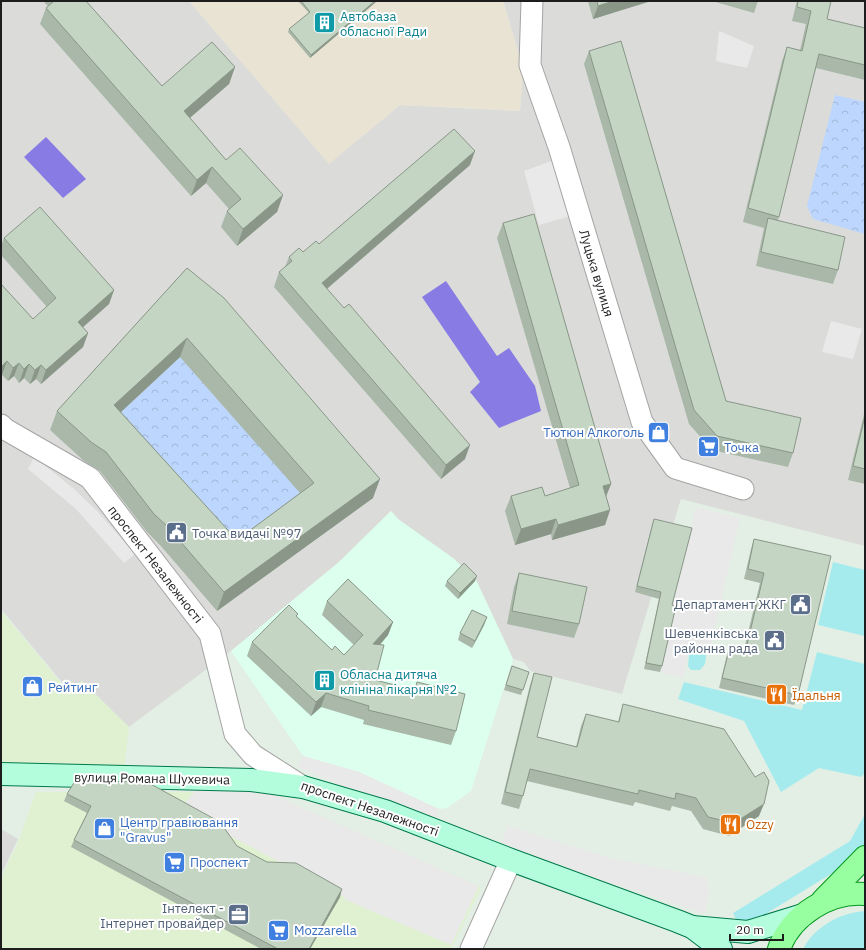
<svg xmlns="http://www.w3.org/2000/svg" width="866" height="950" font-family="'IBM Plex Sans',sans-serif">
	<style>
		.residential { fill: #dbdcda }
		.commercial { fill: #dff1d0 }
		.industrial { fill: #e9e3d4 }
		.education { fill: #dcffee }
		.grass { fill: #a5ebed }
		.park { fill: url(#park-crowns) }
		.pitch { fill: #887be3 }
		.parking { fill: #e9e9e9 }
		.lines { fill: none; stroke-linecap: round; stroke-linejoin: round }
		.street-casing { stroke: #a4a4a4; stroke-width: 23 }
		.secondary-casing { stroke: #00794b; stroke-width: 24 }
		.primary-casing { stroke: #00971b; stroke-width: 24 }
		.street { stroke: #fff; stroke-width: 21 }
		.secondary { stroke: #b3fddd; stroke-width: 22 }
		.primary { stroke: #98ffa0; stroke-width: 22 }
		.wall { fill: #a9b8a8; fill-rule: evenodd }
		.shaded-wall { fill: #899688 }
		.building { fill: #c4d6c3; stroke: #899688; fill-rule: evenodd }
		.labels { text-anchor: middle; stroke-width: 4; stroke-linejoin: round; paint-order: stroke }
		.culture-label { font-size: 13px; fill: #0d838f; stroke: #fff; text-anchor: start }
		.street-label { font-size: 13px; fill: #1d1d1d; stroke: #fff }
		.shop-label { font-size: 13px; fill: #366cbe; stroke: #fff; text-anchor: start }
		.service-label { font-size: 13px; fill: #4e5e75; stroke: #fff; text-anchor: end }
		.food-label { font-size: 13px; fill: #c56008; stroke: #fff; text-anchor: start }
	</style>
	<defs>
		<pattern id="park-crowns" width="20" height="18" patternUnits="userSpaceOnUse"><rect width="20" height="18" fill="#bcd6fd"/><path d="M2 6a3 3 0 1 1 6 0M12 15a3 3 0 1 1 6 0" fill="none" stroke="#a1b7d8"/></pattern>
	</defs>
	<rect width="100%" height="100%" fill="#e3efe5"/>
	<g class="residential">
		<polygon points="1,1 189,1 329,163 400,105 520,111 523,68 503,1 865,1 865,546 681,499 622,694 530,671 524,662 513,659 476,580 398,519 391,511 339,562 231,651 129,727 82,681 70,692 1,609"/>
		<polygon points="1,829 18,839 1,875"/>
	</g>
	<g class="commercial">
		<polygon points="1,611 69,692 82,681 129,727 124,770 1,769"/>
		<polygon points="193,782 262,790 479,886 481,888 451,949 1,949 1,878 19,840 36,792 194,792"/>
	</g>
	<polygon class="industrial" points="189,1 503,1 523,68 520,111 400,105 329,164"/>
	<polygon class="education" points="391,511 398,519 453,558 476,580 513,659 471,791 447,808 439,809 359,772 303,756 231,651 339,562"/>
	<g class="grass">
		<polygon points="833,562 865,570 865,636 818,625"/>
		<polygon points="690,646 707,650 705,664 700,670 691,670 688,666"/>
		<polygon points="817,652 865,664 865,773 861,777 819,768 781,792 744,721 678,699 684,682 802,710"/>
		<polygon points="865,814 865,849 862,855 741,929 733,913 850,841"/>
		<path d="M865,911V949H803C815,926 840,913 865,911Z"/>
	</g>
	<g class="park">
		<polygon points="835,95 865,102 865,234 813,219 807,206"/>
		<polygon points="180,357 308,501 230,558 108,424"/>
	</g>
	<g class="pitch">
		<polygon points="46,137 86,179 63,198 24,157"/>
		<polygon points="446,281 497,356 509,348 535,386 541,411 499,428 470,392 480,382 422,297"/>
	</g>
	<g class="parking">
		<polygon points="719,31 754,46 747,68 716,61"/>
		<polygon points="557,159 574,215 539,225 524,171"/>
		<polygon points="831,321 862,329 853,359 822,352"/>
		<polygon points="34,457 74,489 98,512 135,554 124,563 76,509 28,469"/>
		<polygon points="696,507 740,518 712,640 707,650 690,646 683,678 660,672 673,612 672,603"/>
		<polygon points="303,756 359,772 439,809 434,824 297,767"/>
		<polygon points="193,782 262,790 479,886 451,945 346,900 343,896 180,809 194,792"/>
		<polygon points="508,826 610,858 706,877 709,890 705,914 602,880 501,843"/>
	</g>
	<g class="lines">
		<defs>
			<g id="street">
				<polyline points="532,1 530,65 559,147 642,422 675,468 743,489"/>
				<polyline points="1,425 5,429 90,478 210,634 235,734 253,755 303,787"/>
				<polyline points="471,949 511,860"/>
			</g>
			<g id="secondary">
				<polyline points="1,774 251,780 303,787 385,811 511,860 677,921 692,927 721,949"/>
				<polyline points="692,927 748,932 803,915"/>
			</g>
			<g id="primary">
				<polyline points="823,900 865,857"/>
				<path d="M779,949C791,915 830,891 865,894"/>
			</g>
		</defs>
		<use href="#street" class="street-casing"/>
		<use href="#secondary" class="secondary-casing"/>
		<use href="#primary" class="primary-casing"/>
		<use href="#street" class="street"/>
		<use href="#secondary" class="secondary"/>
		<use href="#primary" class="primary"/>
	</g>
	<g class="wall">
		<polygon points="43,1 86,1 162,86 235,67 229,84 190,118 226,160 283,195 277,212 237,246 221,227 227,211 229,209 206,183 191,196 40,24 46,8 48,6"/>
		<polygon points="298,1 377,1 310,58 288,32 289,29 309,13"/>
		<polygon points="588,1 651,1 593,19"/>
		<polygon points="712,1 758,1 754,13"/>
		<polygon points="797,1 831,1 827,19 865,28 865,80 816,68 778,220 838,270 833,284 756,266 764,228 743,222 782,61 787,47 800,50 806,24 792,21"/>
		<polygon points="589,51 726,401 793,453 788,467 712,450 689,424 584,64"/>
		<polygon points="470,165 327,289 465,459 441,479 274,287 279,272 285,267 289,257 303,252 319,244"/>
		<polygon points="503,223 611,484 606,496 610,510 605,525 552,540 551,534 515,545 505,511 511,496 545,496 570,488 497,238"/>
		<polygon points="4,238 114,290 109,304 83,327 88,333 83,347 41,384 36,379 30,384 24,378 19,383 14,376 8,381 2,375 1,284 33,319 47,307 1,255 1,246"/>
		<path d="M187,268L373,498L217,611L160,545L147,532L100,471L84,461L50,430L57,411ZM180,357L300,493L237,540L121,412Z"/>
		<polygon points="865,410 865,484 848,480"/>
		<polygon points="654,519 672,605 662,666 660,672 644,669 659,599 635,592 652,525"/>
		<polygon points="754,539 798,695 794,705 719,688 727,655 730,646 744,649 760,583 744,579 751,549"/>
		<polygon points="519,573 579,624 574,638 507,624 514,587"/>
		<polygon points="447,581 475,581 458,599 445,586"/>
		<polygon points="327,601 393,622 388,635 380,645 375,680 414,690 417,682 456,731 451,745 363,724 364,720 321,707 311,716 247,656 252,642 297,617 332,650 344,655 354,645 322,615"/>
		<polygon points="487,617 484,625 472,648 458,640 460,633"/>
		<polygon points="512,666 529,672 521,695 504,690"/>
		<polygon points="534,673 537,737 576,747 581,726 586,714 618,722 623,704 759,816 729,836 703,829 691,811 672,806 670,811 635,802 633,806 527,781 523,796 519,809 501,804 530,685"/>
		<polygon points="67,794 237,846 267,862 340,897 310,949 261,949 71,847 74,840 87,813 64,801"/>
	</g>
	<g class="shaded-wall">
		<polygon points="375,1 377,1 310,58 311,55"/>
		<polygon points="613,1 651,1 593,19 598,6"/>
		<polygon points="235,67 229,84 178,128 184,111"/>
		<polygon points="475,151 470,165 316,298 322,283"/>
		<polygon points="212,167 206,183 191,196 197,180"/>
		<polygon points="283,195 277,212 237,246 243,229"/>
		<polygon points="114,290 109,304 73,336 78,322"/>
		<polygon points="88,333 83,347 41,384 46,370"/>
		<polygon points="187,338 180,357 108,424 114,405"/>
		<polygon points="7,361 2,375 1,376 1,367"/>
		<polygon points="19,363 14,376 8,381 13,368"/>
		<polygon points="29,364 24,378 19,383 24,369"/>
		<polygon points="41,365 36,379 30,384 35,370"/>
		<polygon points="470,445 465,459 441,479 446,465"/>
		<polygon points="380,479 373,498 217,611 224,592"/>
		<polygon points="611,484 605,499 603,486"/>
		<polygon points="610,510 605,525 552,540 558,525"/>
		<polygon points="556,519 551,534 515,545 521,529"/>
		<polygon points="477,576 475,581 458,599 460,593"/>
		<polygon points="487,617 484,625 472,648 475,641"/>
		<polygon points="393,622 388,635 368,658 373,644"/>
		<polygon points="326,693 321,707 311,716 316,702"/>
		<polygon points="764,804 759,816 729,836 734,823"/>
		<polygon points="342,889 340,897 310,949 309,949"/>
	</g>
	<g class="building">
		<polygon points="54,1 86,1 162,86 212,42 235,67 184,111 226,160 240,148 283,195 243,229 227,211 241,199 212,167 197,180 46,8"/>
		<polygon points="301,1 375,1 311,55 289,29 310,12"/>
		<polygon points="597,1 613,1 598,6"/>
		<polygon points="798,1 831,1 827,19 865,28 865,65 819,54 779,217 748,208 787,47 802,51 811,11 797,7"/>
		<polygon points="621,41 726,401 801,418 793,453 717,436 694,410 589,51"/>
		<polygon points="454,129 475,151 322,283 344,308 349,304 470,445 446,465 279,272 292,261 289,257 299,248 303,252 316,241 319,244"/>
		<polygon points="40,207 114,290 78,322 88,333 46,370 41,365 35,370 29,364 24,369 19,363 13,368 7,361 1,367 1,284 33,319 56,298 4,238"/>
		<polygon points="534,214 611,484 603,486 610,510 558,525 556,519 521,529 511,496 542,487 545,496 579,485 503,223"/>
		<polygon points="768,218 845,237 838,270 761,252"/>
		<path d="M187,268L224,298L380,479L224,592L167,526L154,514L106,452L91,442L57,411ZM187,338L314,483L237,540L114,405Z"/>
		<polygon points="865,416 865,469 853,466"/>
		<polygon points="654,519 692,528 672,605 676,606 662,666 646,663 661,592 637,586"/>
		<polygon points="754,539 831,556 798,695 722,678 730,646 746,649 764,573 748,569"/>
		<polygon points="464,563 477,576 460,593 447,581"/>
		<polygon points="519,573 587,587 579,624 512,611"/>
		<polygon points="348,579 393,622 373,644 384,645 375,680 415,690 417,682 465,694 456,731 368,710 369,706 326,693 316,702 252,642 289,605 298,614 296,616 332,650 335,646 344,655 363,635 327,601"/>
		<polygon points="472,610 487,617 475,641 460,633"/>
		<polygon points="512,666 529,672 523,690 506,685"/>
		<polygon points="534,673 552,677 537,737 577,747 586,714 619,722 623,704 724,729 755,777 764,772 769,781 764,804 734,823 708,817 696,798 676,793 675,799 639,790 638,794 530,769 523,796 505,792"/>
		<polygon points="75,781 147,782 220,822 237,846 267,862 296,863 342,889 309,949 278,949 74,840 91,806 67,794"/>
	</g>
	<defs>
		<symbol id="building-square" viewBox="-11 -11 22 22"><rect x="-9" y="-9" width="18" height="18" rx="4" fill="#0f9aa8" stroke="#fff"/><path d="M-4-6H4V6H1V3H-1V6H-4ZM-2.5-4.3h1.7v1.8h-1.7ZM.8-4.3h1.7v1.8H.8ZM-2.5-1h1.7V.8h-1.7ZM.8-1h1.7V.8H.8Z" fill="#fff"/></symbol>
		<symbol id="shop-square" viewBox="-11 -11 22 22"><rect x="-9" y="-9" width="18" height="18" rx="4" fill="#3f7fe0" stroke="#fff"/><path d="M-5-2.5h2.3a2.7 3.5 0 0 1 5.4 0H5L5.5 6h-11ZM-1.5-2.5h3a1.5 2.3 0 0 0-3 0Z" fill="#fff"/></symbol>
		<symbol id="supermarket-square" viewBox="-11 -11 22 22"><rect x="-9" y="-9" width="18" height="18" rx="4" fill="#3f7fe0" stroke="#fff"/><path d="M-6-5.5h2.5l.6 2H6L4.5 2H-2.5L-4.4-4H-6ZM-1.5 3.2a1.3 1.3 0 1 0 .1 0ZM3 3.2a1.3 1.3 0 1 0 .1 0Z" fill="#fff"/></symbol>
		<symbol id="civic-square" viewBox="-11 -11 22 22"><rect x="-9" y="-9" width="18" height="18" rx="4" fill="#5c6f8a" stroke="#fff"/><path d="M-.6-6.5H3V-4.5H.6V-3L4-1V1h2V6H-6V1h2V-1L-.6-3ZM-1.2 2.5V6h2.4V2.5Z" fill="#fff"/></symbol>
		<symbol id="restaurant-square" viewBox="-11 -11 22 22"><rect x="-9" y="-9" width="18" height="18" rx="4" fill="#e8710a" stroke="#fff"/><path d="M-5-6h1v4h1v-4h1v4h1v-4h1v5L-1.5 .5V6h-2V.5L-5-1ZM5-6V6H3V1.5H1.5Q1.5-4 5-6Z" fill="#fff"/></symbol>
		<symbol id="office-square" viewBox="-11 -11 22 22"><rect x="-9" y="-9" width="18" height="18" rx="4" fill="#5c6f8a" stroke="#fff"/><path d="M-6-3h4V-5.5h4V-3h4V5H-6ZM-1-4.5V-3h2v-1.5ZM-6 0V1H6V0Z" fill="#fff"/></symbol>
	</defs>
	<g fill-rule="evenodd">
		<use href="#building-square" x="312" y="10" width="25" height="25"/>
		<use href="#shop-square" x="646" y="420" width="25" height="25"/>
		<use href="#supermarket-square" x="696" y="434" width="25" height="25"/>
		<use href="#civic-square" x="164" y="520" width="25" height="25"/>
		<use href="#civic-square" x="788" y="592" width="25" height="25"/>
		<use href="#civic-square" x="762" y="628" width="25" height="25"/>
		<use href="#building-square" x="312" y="668" width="25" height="25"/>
		<use href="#shop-square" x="20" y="674" width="25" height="25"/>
		<use href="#restaurant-square" x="764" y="682" width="25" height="25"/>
		<use href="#restaurant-square" x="718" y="812" width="25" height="25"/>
		<use href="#shop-square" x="92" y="816" width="25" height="25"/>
		<use href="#supermarket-square" x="162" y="850" width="25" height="25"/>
		<use href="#office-square" x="226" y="902" width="25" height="25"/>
		<use href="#supermarket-square" x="266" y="918" width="25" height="25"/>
	</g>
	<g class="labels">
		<g class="culture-label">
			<text x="340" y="21">Автобаза<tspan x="340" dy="15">обласної Ради</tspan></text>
			<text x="340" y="679">Обласна дитяча<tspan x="340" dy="15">клініна лікарня №2</tspan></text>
		</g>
		<g class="street-label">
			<text transform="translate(597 273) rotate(73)" y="5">Луцька вулиця</text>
			<text transform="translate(156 564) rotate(52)" y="5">проспект Незалежності</text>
			<text transform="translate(152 778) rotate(1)" y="5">вулиця Романа Шухевича</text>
			<text transform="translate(370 808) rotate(19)" y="5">проспект Незалежності</text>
		</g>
		<g class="shop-label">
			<text x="644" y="437" text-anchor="end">Тютюн Алкоголь</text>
			<text x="724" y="452">Точка</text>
			<text x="48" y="692">Рейтинг</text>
			<text x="120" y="827">Центр гравіювання<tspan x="120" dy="15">"Gravus"</tspan></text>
			<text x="190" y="867">Проспект</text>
			<text x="294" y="935">Mozzarella</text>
		</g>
		<g class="service-label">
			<text x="192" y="538" text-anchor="start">Точка видачі №97</text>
			<text x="786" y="609">Департамент ЖКГ</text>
			<text x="758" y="638">Шевченківська<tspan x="758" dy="15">районна рада</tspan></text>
			<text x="224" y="913">Інтелект -<tspan x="224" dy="15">Інтернет провайдер</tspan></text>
		</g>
		<g class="food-label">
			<text x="792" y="700">Їдальня</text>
			<text x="746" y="829">Ozzy</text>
		</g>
	</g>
	<rect width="866" height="950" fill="none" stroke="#1d1d1d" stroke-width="4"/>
	<path d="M730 934v6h53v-6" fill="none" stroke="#1d1d1d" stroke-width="2"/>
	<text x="736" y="934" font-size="12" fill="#1d1d1d" stroke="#ffffff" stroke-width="3" paint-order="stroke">20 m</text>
</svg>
